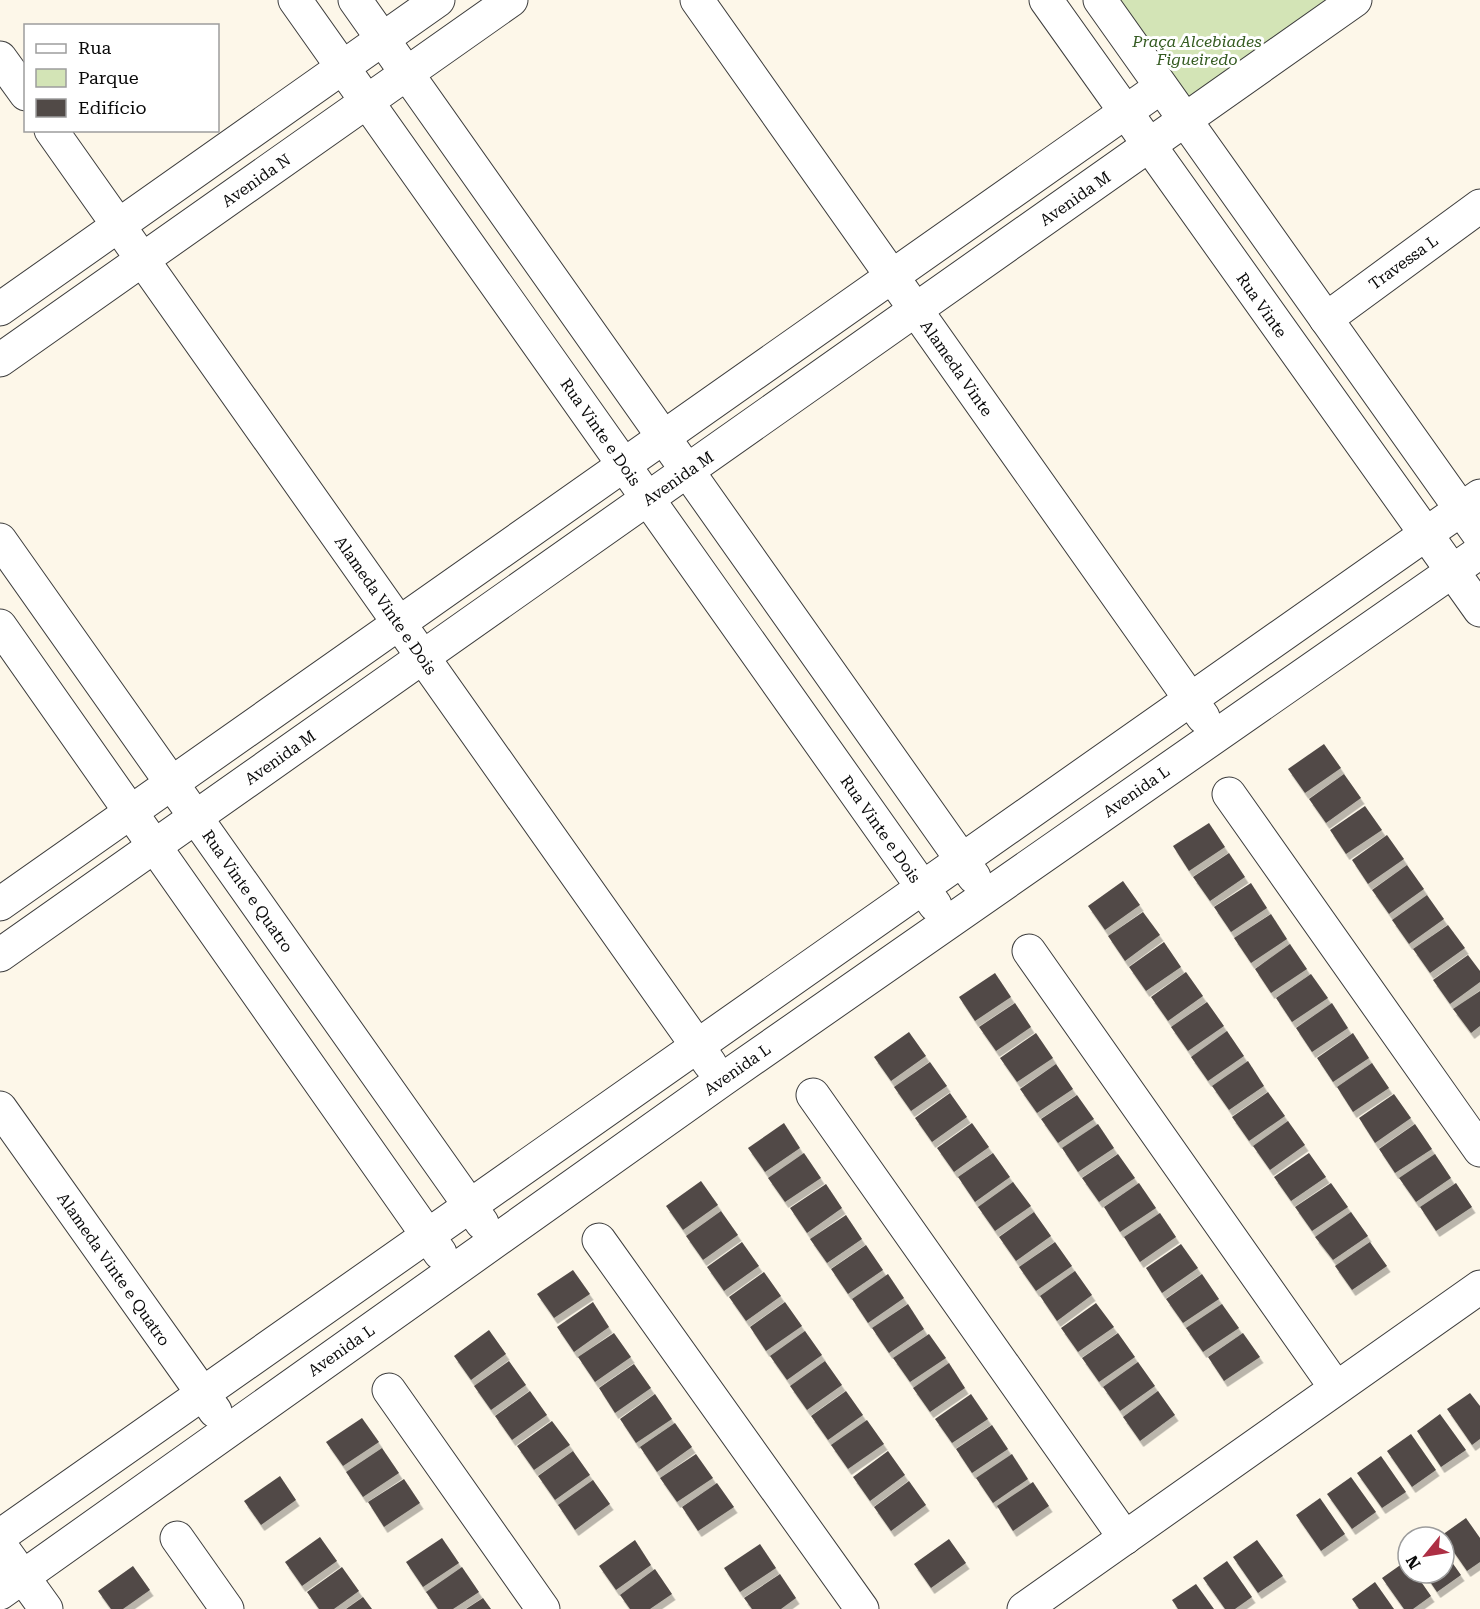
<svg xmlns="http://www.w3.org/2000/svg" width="1480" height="1609" font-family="'Roboto Serif',serif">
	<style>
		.green { fill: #d3e4b6 }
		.building { fill: #514a47; filter: url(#shadow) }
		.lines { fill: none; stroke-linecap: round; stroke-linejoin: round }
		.minor-casing { stroke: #3d3d3d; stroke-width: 35 }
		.minor { stroke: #fff; stroke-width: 33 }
		.labels { text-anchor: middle; stroke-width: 6; stroke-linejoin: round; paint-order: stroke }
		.park-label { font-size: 16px; font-style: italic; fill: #345b21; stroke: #fff }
		.street-label { font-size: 16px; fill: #0a0a0a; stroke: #fff }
	</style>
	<defs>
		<filter id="shadow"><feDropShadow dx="3.5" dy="6" stdDeviation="0" flood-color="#0004"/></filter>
	</defs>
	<rect width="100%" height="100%" fill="#fdf7e9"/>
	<polygon class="green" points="1100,0 1354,0 1185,120"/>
	<g class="building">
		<polygon points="1324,744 1341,768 1305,793 1288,769"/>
		<polygon points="1344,774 1361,798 1326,823 1309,799"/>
		<polygon points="1365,806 1382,830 1346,854 1330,830"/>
		<polygon points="1209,823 1225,847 1189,871 1173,846"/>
		<polygon points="1387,835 1404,859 1368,884 1352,860"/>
		<polygon points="1229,853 1245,877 1210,901 1193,877"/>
		<polygon points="1407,865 1424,889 1389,914 1372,890"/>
		<polygon points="1123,881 1140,905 1105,930 1088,906"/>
		<polygon points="1251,883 1267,908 1231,932 1214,907"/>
		<polygon points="1427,895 1444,919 1409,944 1392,920"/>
		<polygon points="1143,912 1160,935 1125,961 1108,936"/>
		<polygon points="1271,914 1287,939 1251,963 1234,938"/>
		<polygon points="1448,925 1465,948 1430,973 1413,949"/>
		<polygon points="1164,942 1181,967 1146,991 1129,967"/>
		<polygon points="1290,944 1307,969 1271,993 1255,969"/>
		<polygon points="1468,955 1480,971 1480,982 1450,1004 1433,980"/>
		<polygon points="1186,972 1203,996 1168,1021 1151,997"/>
		<polygon points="995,973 1011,997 975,1021 959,997"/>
		<polygon points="1311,974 1328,998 1292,1022 1276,998"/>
		<polygon points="1480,991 1480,1026 1471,1033 1453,1009"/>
		<polygon points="1207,1002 1224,1026 1188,1051 1171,1027"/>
		<polygon points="1015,1003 1031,1027 996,1051 979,1027"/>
		<polygon points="1332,1003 1348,1028 1312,1052 1296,1028"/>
		<polygon points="1227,1031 1244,1056 1208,1081 1191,1057"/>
		<polygon points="909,1032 926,1056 891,1081 874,1057"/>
		<polygon points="1036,1033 1053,1058 1017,1082 1000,1058"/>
		<polygon points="1353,1033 1369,1058 1333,1082 1317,1058"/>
		<polygon points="1248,1061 1264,1086 1229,1110 1212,1086"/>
		<polygon points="930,1062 947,1086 911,1111 894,1087"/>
		<polygon points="1372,1063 1389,1088 1353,1112 1337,1087"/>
		<polygon points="1056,1064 1073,1089 1037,1113 1020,1089"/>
		<polygon points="1268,1092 1285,1116 1249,1141 1232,1117"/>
		<polygon points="950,1093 967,1117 932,1142 915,1118"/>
		<polygon points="1394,1094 1411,1118 1375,1143 1359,1118"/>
		<polygon points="1077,1095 1094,1119 1058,1143 1041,1119"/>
		<polygon points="1288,1121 1305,1145 1270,1170 1253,1146"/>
		<polygon points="784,1123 800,1148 765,1172 748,1148"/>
		<polygon points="972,1123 989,1147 954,1172 937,1148"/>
		<polygon points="1098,1124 1114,1148 1078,1172 1062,1148"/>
		<polygon points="1415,1124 1432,1149 1395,1173 1379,1149"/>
		<polygon points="804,1153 821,1178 785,1202 768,1178"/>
		<polygon points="993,1153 1010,1177 975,1202 958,1177"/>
		<polygon points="1309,1153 1326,1177 1291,1201 1274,1177"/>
		<polygon points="1118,1154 1135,1178 1099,1202 1082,1178"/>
		<polygon points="1435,1154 1451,1178 1416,1202 1399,1178"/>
		<polygon points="701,1181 718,1205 683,1230 666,1206"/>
		<polygon points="1013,1182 1031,1206 995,1231 978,1207"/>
		<polygon points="1139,1183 1156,1208 1120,1232 1104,1207"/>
		<polygon points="1331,1183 1348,1207 1312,1231 1295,1207"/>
		<polygon points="1456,1183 1472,1207 1436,1231 1420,1207"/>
		<polygon points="826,1184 842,1208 807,1233 790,1208"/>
		<polygon points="721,1211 738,1235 703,1260 686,1236"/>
		<polygon points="1034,1212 1051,1236 1016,1261 999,1237"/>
		<polygon points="1351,1212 1368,1236 1333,1260 1315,1237"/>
		<polygon points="1160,1213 1176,1237 1140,1262 1124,1237"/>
		<polygon points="846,1215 862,1239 827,1263 810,1239"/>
		<polygon points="742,1242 759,1266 724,1291 707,1267"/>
		<polygon points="1055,1242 1072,1266 1036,1291 1019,1267"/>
		<polygon points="1370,1242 1387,1266 1352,1290 1335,1266"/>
		<polygon points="1181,1244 1198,1268 1162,1293 1146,1268"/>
		<polygon points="866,1245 883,1270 848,1294 831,1269"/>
		<polygon points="573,1270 590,1294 554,1318 537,1294"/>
		<polygon points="1075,1271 1092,1295 1057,1321 1040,1296"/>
		<polygon points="764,1272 781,1296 746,1321 729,1297"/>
		<polygon points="888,1274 904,1298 868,1323 852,1299"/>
		<polygon points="1202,1274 1219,1299 1183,1323 1166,1299"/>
		<polygon points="593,1302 609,1327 574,1352 557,1327"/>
		<polygon points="785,1302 802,1326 766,1351 750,1327"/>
		<polygon points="1096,1303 1114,1327 1078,1352 1061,1328"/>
		<polygon points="908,1304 924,1329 889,1353 872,1328"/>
		<polygon points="1222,1304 1239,1328 1203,1352 1186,1328"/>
		<polygon points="489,1330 506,1354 471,1380 454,1356"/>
		<polygon points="805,1331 822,1355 787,1380 770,1356"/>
		<polygon points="614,1333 631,1357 595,1382 578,1357"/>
		<polygon points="1118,1333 1135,1357 1099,1382 1082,1358"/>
		<polygon points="1243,1333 1260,1357 1224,1381 1208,1357"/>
		<polygon points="929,1334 946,1358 910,1382 893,1358"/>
		<polygon points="509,1361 526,1385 491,1410 474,1386"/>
		<polygon points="825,1361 842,1385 807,1410 790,1386"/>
		<polygon points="1138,1362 1155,1386 1120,1411 1103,1387"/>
		<polygon points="949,1363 965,1388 930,1412 913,1388"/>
		<polygon points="634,1364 651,1388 615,1413 599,1388"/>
		<polygon points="530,1391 547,1415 512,1440 495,1416"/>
		<polygon points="846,1391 863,1415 828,1440 811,1416"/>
		<polygon points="1158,1391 1175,1415 1140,1441 1123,1417"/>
		<polygon points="1470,1393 1480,1406 1480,1439 1472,1445 1447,1409"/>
		<polygon points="655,1394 672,1419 636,1443 620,1419"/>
		<polygon points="971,1394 988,1419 952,1443 935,1419"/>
		<polygon points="1440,1414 1466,1450 1441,1467 1417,1431"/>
		<polygon points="362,1418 379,1442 343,1466 326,1442"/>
		<polygon points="867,1420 884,1444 848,1469 831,1445"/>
		<polygon points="552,1421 570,1445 534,1470 517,1446"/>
		<polygon points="675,1423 692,1447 657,1472 640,1447"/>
		<polygon points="992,1425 1008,1449 972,1473 956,1449"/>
		<polygon points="1411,1434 1436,1470 1412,1487 1387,1451"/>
		<polygon points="382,1448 399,1473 363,1497 346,1472"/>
		<polygon points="573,1451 590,1475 555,1500 538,1476"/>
		<polygon points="888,1451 905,1475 870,1501 853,1477"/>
		<polygon points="696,1454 713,1478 677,1502 660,1478"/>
		<polygon points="1012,1454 1028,1479 993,1503 976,1478"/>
		<polygon points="1381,1456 1406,1492 1382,1508 1357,1473"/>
		<polygon points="280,1476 296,1500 261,1525 244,1501"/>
		<polygon points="1351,1477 1376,1512 1352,1529 1327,1494"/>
		<polygon points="404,1479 420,1503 384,1527 368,1502"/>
		<polygon points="593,1480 610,1504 575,1530 558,1505"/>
		<polygon points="909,1481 926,1505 891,1531 874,1507"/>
		<polygon points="1033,1482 1049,1506 1013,1531 997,1506"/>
		<polygon points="717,1483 734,1507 698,1531 682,1507"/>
		<polygon points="1320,1498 1345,1534 1321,1551 1296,1515"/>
		<polygon points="1466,1518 1480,1538 1480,1562 1467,1571 1442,1535"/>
		<polygon points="320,1537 337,1561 302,1586 285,1562"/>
		<polygon points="442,1538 459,1563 423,1587 406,1562"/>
		<polygon points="949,1539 966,1563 931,1588 914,1564"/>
		<polygon points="635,1540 651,1565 616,1590 599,1566"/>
		<polygon points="1257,1540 1283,1576 1258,1593 1233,1557"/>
		<polygon points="760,1544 776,1568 740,1592 724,1568"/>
		<polygon points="1444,1551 1461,1575 1437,1592 1424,1573 1444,1573"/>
		<polygon points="1227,1561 1252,1597 1235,1609 1225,1609 1203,1578"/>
		<polygon points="1406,1561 1408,1573 1415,1573 1431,1596 1413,1609 1404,1609 1382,1578"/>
		<polygon points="133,1566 150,1590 123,1609 111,1609 98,1591"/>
		<polygon points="342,1567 359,1591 334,1609 319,1609 307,1592"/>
		<polygon points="462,1567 479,1592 453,1609 438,1609 426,1592"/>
		<polygon points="655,1569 672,1594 650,1609 630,1609 620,1595"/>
		<polygon points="780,1574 796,1598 781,1609 752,1609 744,1598"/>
		<polygon points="1375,1582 1394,1609 1359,1609 1352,1599"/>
		<polygon points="1196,1584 1214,1609 1178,1609 1172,1600"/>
		<polygon points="363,1597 372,1609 346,1609"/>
		<polygon points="483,1598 491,1609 466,1609"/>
	</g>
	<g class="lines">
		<defs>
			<g id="minor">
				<polyline points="295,0 935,905"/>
				<polyline points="355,0 974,877"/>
				<polyline points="697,0 1203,717"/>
				<polyline points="1046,0 1480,610"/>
				<polyline points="1100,0 1480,536"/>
				<polyline points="0,58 26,94"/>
				<polyline points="51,130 710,1064"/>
				<polyline points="0,309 438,0"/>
				<polyline points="1326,319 1480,206"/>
				<polyline points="0,360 511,0"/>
				<polyline points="0,540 482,1223"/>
				<polyline points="0,626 440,1253"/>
				<polyline points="1229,794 1480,1150"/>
				<polyline points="0,904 1161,87"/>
				<polyline points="1029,951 1336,1388"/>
				<polyline points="0,955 1355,0"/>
				<polyline points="813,1095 1125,1538"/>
				<polyline points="0,1108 215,1411"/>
				<polyline points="599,1240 862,1609"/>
				<polyline points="389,1390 543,1609"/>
				<polyline points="0,1536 1480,496"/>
				<polyline points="177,1538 227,1609"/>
				<polyline points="0,1545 46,1609"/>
				<polyline points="0,1593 722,1080 1480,552"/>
				<polyline points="1024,1609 1480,1287"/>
			</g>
		</defs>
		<use href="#minor" class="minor-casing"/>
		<use href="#minor" class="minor"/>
	</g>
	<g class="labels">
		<g class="park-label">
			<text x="1197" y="47">Praça Alcebiades<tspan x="1197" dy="18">Figueiredo</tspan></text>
		</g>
		<g class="street-label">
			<text transform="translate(256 180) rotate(-35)" y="6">Avenida N</text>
			<text transform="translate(1075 198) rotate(-35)" y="6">Avenida M</text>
			<text transform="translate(1403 262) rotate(-36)" y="6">Travessa L</text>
			<text transform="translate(1262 305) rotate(55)" y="6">Rua Vinte</text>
			<text transform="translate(957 368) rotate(55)" y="6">Alameda Vinte</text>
			<text transform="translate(601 432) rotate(55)" y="6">Rua Vinte e Dois</text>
			<text transform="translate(678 478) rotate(-35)" y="6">Avenida M</text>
			<text transform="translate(386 605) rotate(55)" y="6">Alameda Vinte e Dois</text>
			<text transform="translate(280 757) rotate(-35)" y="6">Avenida M</text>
			<text transform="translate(1136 791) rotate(-35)" y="6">Avenida L</text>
			<text transform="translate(881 829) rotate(55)" y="6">Rua Vinte e Dois</text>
			<text transform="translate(248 891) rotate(55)" y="6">Rua Vinte e Quatro</text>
			<text transform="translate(737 1069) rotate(-35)" y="6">Avenida L</text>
			<text transform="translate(114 1269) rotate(55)" y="6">Alameda Vinte e Quatro</text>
			<text transform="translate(341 1350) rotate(-35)" y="6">Avenida L</text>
		</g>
	</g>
	<rect x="24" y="24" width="195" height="108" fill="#ffffff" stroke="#9d9d9d" stroke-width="1.5"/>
	<rect x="36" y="44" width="30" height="9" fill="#ffffff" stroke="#9d9d9d" stroke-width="1.5"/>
	<text x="78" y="54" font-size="18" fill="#0a0a0a">Rua</text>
	<rect x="36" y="69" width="30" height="18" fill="#d3e4b6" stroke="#9d9d9d" stroke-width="1.5"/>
	<text x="78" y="84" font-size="18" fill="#0a0a0a">Parque</text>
	<rect x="36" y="99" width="30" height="18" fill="#514a47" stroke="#9d9d9d" stroke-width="1.5"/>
	<text x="78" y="114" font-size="18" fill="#0a0a0a">Edifício</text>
	<g transform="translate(1426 1555) rotate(240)"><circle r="28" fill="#ffffff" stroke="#9d9d9d" stroke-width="1.5"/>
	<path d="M0-4.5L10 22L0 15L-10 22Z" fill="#ad2f44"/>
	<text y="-9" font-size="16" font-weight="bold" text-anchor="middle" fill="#0a0a0a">N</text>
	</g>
</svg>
